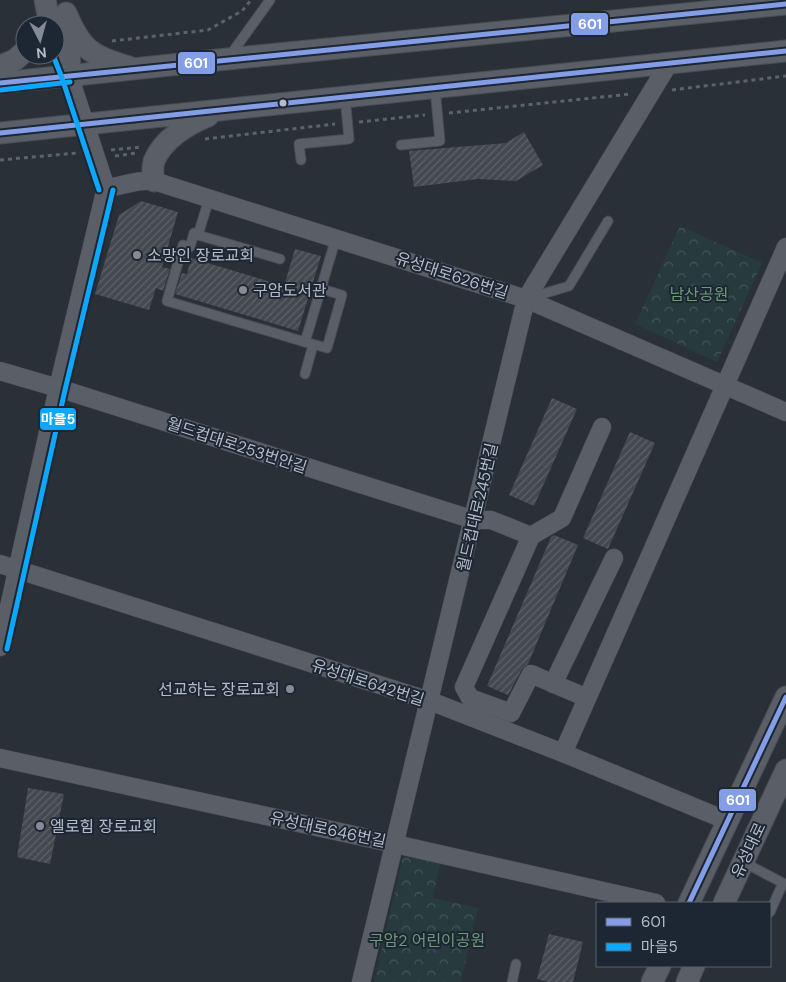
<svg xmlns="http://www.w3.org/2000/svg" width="786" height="982" font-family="'DM Sans','Noto Sans KR',sans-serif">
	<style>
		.park { fill: url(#park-crowns) }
		.building { fill: url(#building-hatch) }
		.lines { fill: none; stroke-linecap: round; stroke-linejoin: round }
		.service-casing { stroke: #484c53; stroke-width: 11 }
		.minor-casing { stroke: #484c53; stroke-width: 19 }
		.tertiary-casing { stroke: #484c53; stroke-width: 23 }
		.path { stroke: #5d636a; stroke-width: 3; stroke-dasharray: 4 4; stroke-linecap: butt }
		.service { stroke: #5a5e66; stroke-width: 9 }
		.minor { stroke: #5a5e66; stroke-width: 18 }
		.tertiary { stroke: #5a5e66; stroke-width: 21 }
		.bus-1-casing { stroke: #1d2633; stroke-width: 9 }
		.bus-2-casing { stroke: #1d2633; stroke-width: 9 }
		.bus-1 { stroke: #839de6; stroke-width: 5 }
		.bus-2 { stroke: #0da8fb; stroke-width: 5 }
		.bus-dot { fill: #b4bcc9; stroke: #1d2633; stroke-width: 2 }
		.poi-dot { fill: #848b96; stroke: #1d2633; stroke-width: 2 }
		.labels { text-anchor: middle; stroke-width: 4; stroke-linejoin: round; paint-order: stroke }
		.poi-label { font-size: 16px; fill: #b4bcc9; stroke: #1d2633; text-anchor: start }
		.street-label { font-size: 16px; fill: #b4bcc9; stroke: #1d2633 }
		.park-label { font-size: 16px; fill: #6b9a76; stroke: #1d2633 }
		.line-badge { stroke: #1d2633; stroke-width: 2 }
		.badge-label { font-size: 14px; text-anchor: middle; font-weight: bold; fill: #fff }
	</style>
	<defs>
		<pattern id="park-crowns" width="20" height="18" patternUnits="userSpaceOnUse" patternTransform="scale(1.25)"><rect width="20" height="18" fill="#273a3e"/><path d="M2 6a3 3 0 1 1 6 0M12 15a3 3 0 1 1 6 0" fill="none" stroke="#445559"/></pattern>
		<pattern id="building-hatch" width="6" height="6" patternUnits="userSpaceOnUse" patternTransform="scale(1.25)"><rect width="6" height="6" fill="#444950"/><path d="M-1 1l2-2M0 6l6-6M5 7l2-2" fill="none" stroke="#5d6168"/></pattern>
	</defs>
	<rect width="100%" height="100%" fill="#2a3038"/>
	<g class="park">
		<polygon points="680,226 762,263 717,362 635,324"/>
		<polygon points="404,852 441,861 433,898 478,908 461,982 374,982"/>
	</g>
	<g class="building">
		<polygon points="524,132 543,165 516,181 478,179 414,187 409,151 506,143"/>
		<polygon points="141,201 178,212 162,267 170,269 163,291 156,288 149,310 95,294 119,215"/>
		<polygon points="295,249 321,256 298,331 175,294 182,273 187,274 191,258 284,286"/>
		<polygon points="552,398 577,409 534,506 509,495"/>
		<polygon points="630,432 655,443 608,549 583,538"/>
		<polygon points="554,535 578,545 528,664 522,669 508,695 487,686 551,537"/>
		<polygon points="28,788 64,794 50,864 17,857"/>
		<polygon points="549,934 583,942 573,982 548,982 537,979"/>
	</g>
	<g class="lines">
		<defs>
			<g id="service">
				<polyline points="229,57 270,0"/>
				<polyline points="401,145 440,141 435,88"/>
				<polyline points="301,160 299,144 349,139 345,97"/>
				<polyline points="209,199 198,235 194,233 190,247 183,245 167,301 305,342 336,238"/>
				<polyline points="198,235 280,259"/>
				<polyline points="529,298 569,286 608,221"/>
				<polyline points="305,342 327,348 342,295 321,289"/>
				<polyline points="305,374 313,345"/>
				<polyline points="743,862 783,883 770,912"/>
				<polyline points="512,982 516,964"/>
			</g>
			<g id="minor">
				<polyline points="69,75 106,188"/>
				<path d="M106,188C123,186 137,179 154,181L526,299L786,412"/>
				<polyline points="0,371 58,388 474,520 491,520 531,536 464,687 470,698 511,713 531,674 587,698"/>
				<polyline points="531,536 562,518 602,427"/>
				<polyline points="0,564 430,701 563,753 728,821"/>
				<polyline points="0,647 58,388 106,188"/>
				<polyline points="553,684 614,558"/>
				<polyline points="563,753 786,247"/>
				<polyline points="0,758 395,844 656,903"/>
				<polyline points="361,982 526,299 669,63"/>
			</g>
			<g id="tertiary">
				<polyline points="45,0 50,25"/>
				<path d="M66,13C82,51 91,55 129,67"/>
				<polyline points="68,23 70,45 69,75"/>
				<polyline points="0,66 15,60 25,51"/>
				<polyline points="0,83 227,59 786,4"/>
				<polyline points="0,133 786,51"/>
				<path d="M154,181C153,175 152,167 154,161C163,139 188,124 208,116"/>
				<polyline points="689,903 786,697"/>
				<polyline points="724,903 786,770"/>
				<polyline points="652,982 660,966"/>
				<polyline points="687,982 694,966"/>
			</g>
		</defs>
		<use href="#service" class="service-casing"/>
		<use href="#minor" class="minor-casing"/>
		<use href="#tertiary" class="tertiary-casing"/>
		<g class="path">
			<polyline points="112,41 208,30 242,11 251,0"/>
			<polyline points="672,90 786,76"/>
			<polyline points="449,113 631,94"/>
			<polyline points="359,122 425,115"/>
			<polyline points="205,139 335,124"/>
			<polyline points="111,150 142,147"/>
			<polyline points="115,156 137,153"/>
			<polyline points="0,160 77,153"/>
		</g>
		<use href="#service" class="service"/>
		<use href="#minor" class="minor"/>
		<use href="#tertiary" class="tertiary"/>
		<defs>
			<g id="bus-1">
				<polyline points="0,83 786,4"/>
				<polyline points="0,133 786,51"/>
				<polyline points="689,903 786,697"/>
			</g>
			<g id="bus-2">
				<polyline points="53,55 62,78 99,190"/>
				<polyline points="1,90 70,82"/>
				<polyline points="7,649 65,390 113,190"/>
			</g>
		</defs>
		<use href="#bus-1" class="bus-1-casing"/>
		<use href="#bus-2" class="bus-2-casing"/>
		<use href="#bus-1" class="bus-1"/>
		<use href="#bus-2" class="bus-2"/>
	</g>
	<circle class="bus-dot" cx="283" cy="103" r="4.5"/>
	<g class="poi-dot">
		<circle cx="137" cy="255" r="5"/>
		<circle cx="243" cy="290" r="5"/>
		<circle cx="290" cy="689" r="5"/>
		<circle cx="40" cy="826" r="5"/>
	</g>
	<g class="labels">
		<g class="poi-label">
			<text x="147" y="261">소망인 장로교회</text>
			<text x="253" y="296">구암도서관</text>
			<text x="280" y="695" text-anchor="end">선교하는 장로교회</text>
			<text x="50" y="832">엘로힘 장로교회</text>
		</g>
		<g class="street-label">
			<text transform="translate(452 275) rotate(18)" y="6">유성대로626번길</text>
			<text transform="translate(237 445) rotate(18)" y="6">월드컵대로253번안길</text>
			<text transform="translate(477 507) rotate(-77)" y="6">월드컵대로245번길</text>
			<text transform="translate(368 682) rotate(18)" y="6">유성대로642번길</text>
			<text transform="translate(328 829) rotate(12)" y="6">유성대로646번길</text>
			<text transform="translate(748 850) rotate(-65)" y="6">유성대로</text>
		</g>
		<g class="park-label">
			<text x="699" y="300">남산공원</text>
			<text x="427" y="946">구암2 어린이공원</text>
		</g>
	</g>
	<g class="line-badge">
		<rect x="570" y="12" width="39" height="24" rx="5" fill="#839de6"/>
		<rect x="177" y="51" width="39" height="24" rx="5" fill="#839de6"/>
		<rect x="39" y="407" width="38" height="24" rx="5" fill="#0da8fb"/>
		<rect x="718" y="788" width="39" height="24" rx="5" fill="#839de6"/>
	</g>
	<g class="badge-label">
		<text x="590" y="29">601</text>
		<text x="196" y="68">601</text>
		<text x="58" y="424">마을5</text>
		<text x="738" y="805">601</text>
	</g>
	<rect x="596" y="902" width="175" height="65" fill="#1d2633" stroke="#59626f"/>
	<rect x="606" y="918" width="25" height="8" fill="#839de6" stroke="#59626f"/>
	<text x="641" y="927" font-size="15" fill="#b4bcc9">601</text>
	<rect x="606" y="943" width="25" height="8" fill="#0da8fb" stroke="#59626f"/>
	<text x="641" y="952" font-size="15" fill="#b4bcc9">마을5</text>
	<g transform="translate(40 40) rotate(174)"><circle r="24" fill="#1d2633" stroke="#59626f"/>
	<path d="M0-4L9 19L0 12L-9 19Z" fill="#848b96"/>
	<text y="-8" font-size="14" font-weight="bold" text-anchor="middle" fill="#b4bcc9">N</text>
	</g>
</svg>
